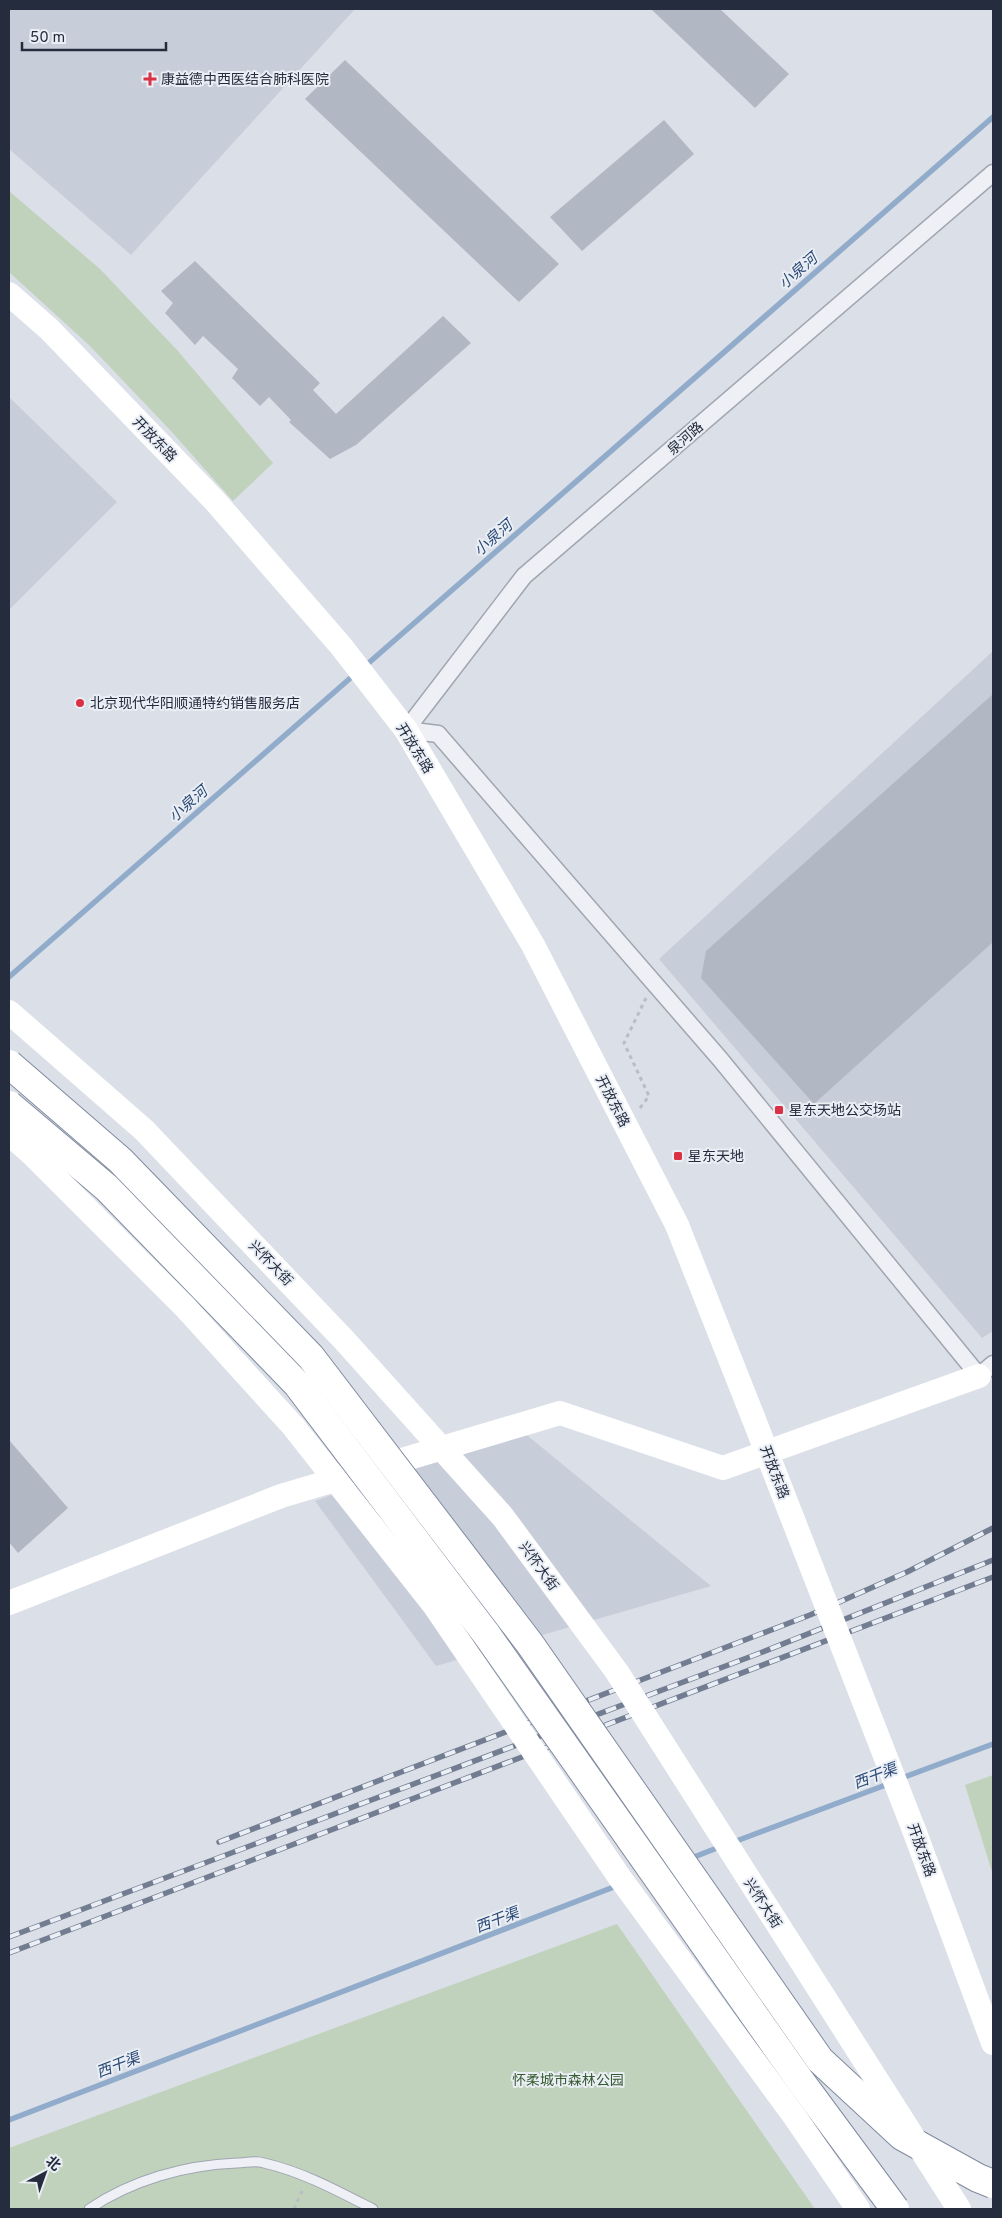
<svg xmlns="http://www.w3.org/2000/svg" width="1002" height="2218" font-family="Overpass,'Noto Sans SC',sans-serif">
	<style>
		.built { fill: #c8ced9 }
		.green { fill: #c0d2bb }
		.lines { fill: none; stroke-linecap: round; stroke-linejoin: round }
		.stream { stroke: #91abcb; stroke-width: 5.5 }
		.building { fill: #b1b8c4 }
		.lane-casing { stroke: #a0a6b1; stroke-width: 11 }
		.street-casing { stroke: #a0a6b1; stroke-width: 19 }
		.path { stroke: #b9bdc5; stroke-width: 3; stroke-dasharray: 4 4; stroke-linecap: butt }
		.lane { stroke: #eef0f5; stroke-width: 9 }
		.street { stroke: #eef0f5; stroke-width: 16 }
		.secondary { stroke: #fff; stroke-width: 24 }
		.rail-casing { stroke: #737d92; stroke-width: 5.5 }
		.rail { stroke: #eaeef5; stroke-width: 4; stroke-dasharray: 11; stroke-linecap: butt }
		.highway-bridge-casing { stroke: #818b9f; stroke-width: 30; stroke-linecap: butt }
		.secondary-bridge { stroke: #fff; stroke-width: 24 }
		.highway-bridge { stroke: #fff; stroke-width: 28 }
		.poi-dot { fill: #da3144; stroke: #eaeef5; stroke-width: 2 }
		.labels { text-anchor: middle; stroke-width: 4; stroke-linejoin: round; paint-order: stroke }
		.poi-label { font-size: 14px; fill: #242c3e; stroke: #eaeef5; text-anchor: start }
		.street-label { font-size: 14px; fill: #242c3e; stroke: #eaeef5 }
		.park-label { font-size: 14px; fill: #365b30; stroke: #eaeef5 }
		.water-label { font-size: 15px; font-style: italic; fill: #2a4975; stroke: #eaeef5 }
	</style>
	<rect width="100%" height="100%" fill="#dbdfe7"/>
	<g class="built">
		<polygon points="9,9 355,9 131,255 9,149"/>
		<polygon points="9,397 117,502 9,610"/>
		<polygon points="993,651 993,1331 982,1338 659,959"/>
		<polygon points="517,1427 711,1586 436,1666 315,1501"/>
	</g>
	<g class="green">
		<polygon points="9,191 100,269 177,350 273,463 233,501 171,431 90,346 9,272"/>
		<polygon points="993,1775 993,1875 965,1785"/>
		<polygon points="617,1924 815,2209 9,2209 9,2148"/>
	</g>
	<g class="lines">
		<g class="stream">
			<polyline points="364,667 993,117"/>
			<polyline points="9,977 355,674"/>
			<polyline points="899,1779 993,1744"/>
			<polyline points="731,1843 891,1783"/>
			<polyline points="689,1859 722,1846"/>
			<polyline points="9,2120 619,1885"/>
		</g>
	</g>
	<g class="building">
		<polygon points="651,9 720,9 789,74 755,108"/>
		<polygon points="345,60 559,264 519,302 305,99"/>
		<polygon points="664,120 694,154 582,251 550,217"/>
		<polygon points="195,261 320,383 313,390 336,414 443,316 471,343 356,445 330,459 289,422 291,420 269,397 260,406 232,378 238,369 203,336 195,345 165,313 173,303 161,291"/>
		<polygon points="993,694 993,942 814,1104 701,978 706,951"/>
		<polygon points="9,1440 68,1508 18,1553 9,1542"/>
	</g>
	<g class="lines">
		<defs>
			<path id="lane" d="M89,2209C132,2180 185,2165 237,2163C245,2163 256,2160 264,2163C303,2172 338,2191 373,2209"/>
			<polyline id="street" points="993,173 524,576 406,730 438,734 720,1059 979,1376 993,1364"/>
		</defs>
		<use href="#lane" class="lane-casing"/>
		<use href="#street" class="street-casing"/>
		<g class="path">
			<polyline points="640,1108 649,1096 624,1043 646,998"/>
			<polyline points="294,2209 303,2189"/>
		</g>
		<use href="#lane" class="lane"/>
		<use href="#street" class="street"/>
		<g class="secondary">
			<polyline points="9,294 49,329 215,501 341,646 406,730 533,945 677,1225 753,1417"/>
			<polyline points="9,1603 281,1496 560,1413 723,1468 979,1376"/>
			<polyline points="914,1830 993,2043"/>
		</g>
		<defs>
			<g id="rail">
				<polyline points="219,1842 810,1615 907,1572 993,1528"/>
				<polyline points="9,1937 760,1653 993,1560"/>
				<polyline points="9,1953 993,1577"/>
			</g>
		</defs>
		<use href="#rail" class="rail-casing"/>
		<use href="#rail" class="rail"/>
		<defs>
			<g id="highway-bridge">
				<polyline points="9,1064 120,1160 311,1357 530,1644 820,2060 902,2136 978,2178 993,2184"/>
				<polyline points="9,1105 107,1188 297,1384 487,1635 799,2079 895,2209"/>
			</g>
		</defs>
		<use href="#highway-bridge" class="highway-bridge-casing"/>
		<g class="secondary-bridge">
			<polyline points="9,1012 144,1130 345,1341 503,1517 617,1672 959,2209"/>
			<polyline points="9,1134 31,1153 185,1307 293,1426 434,1605 620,1878 795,2117 858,2209"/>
			<polyline points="753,1417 914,1830"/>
		</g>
		<use href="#highway-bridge" class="highway-bridge"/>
	</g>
	<g class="poi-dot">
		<path d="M147.5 71.5h5v5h5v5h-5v5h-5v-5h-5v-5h5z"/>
		<circle cx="80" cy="703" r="5"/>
		<rect x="774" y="1105" width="10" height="10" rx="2.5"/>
		<rect x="673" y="1151" width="10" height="10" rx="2.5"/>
	</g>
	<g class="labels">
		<g class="poi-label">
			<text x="161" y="84">康益德中西医结合肺科医院</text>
			<text x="90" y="708">北京现代华阳顺通特约销售服务店</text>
			<text x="789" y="1115">星东天地公交场站</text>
			<text x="688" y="1161">星东天地</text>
		</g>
		<g class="street-label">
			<text transform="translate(685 438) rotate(-41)" y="5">泉河路</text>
			<text transform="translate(155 439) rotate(46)" y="5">开放东路</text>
			<text transform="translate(415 748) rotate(58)" y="5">开放东路</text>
			<text transform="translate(613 1101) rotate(63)" y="5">开放东路</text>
			<text transform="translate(271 1263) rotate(46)" y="5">兴怀大街</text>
			<text transform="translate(775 1472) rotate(69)" y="5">开放东路</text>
			<text transform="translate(539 1566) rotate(54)" y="5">兴怀大街</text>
			<text transform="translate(922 1850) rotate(70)" y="5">开放东路</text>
			<text transform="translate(763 1903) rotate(57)" y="5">兴怀大街</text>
		</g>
		<g class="park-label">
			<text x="568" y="2085">怀柔城市森林公园</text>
		</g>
		<g class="water-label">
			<text transform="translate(798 271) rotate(-41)" y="5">小泉河</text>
			<text transform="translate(493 538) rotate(-41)" y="5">小泉河</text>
			<text transform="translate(188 804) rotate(-41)" y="5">小泉河</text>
			<text transform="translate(875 1776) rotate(-21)" y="5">西干渠</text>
			<text transform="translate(497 1920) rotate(-21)" y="5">西干渠</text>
			<text transform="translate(118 2065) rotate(-21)" y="5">西干渠</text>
		</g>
	</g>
	<rect width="1002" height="2218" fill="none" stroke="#242c3e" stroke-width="20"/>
	<g transform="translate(45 2173) rotate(41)" stroke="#eaeef5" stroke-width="4" paint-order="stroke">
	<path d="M0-4L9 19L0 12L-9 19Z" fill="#242c3e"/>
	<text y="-8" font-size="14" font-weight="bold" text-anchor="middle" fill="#242c3e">北</text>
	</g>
	<path d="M22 42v8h144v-8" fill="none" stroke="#242c3e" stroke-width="2.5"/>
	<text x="30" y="42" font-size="15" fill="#242c3e" stroke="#eaeef5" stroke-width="4" paint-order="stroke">50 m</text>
</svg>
